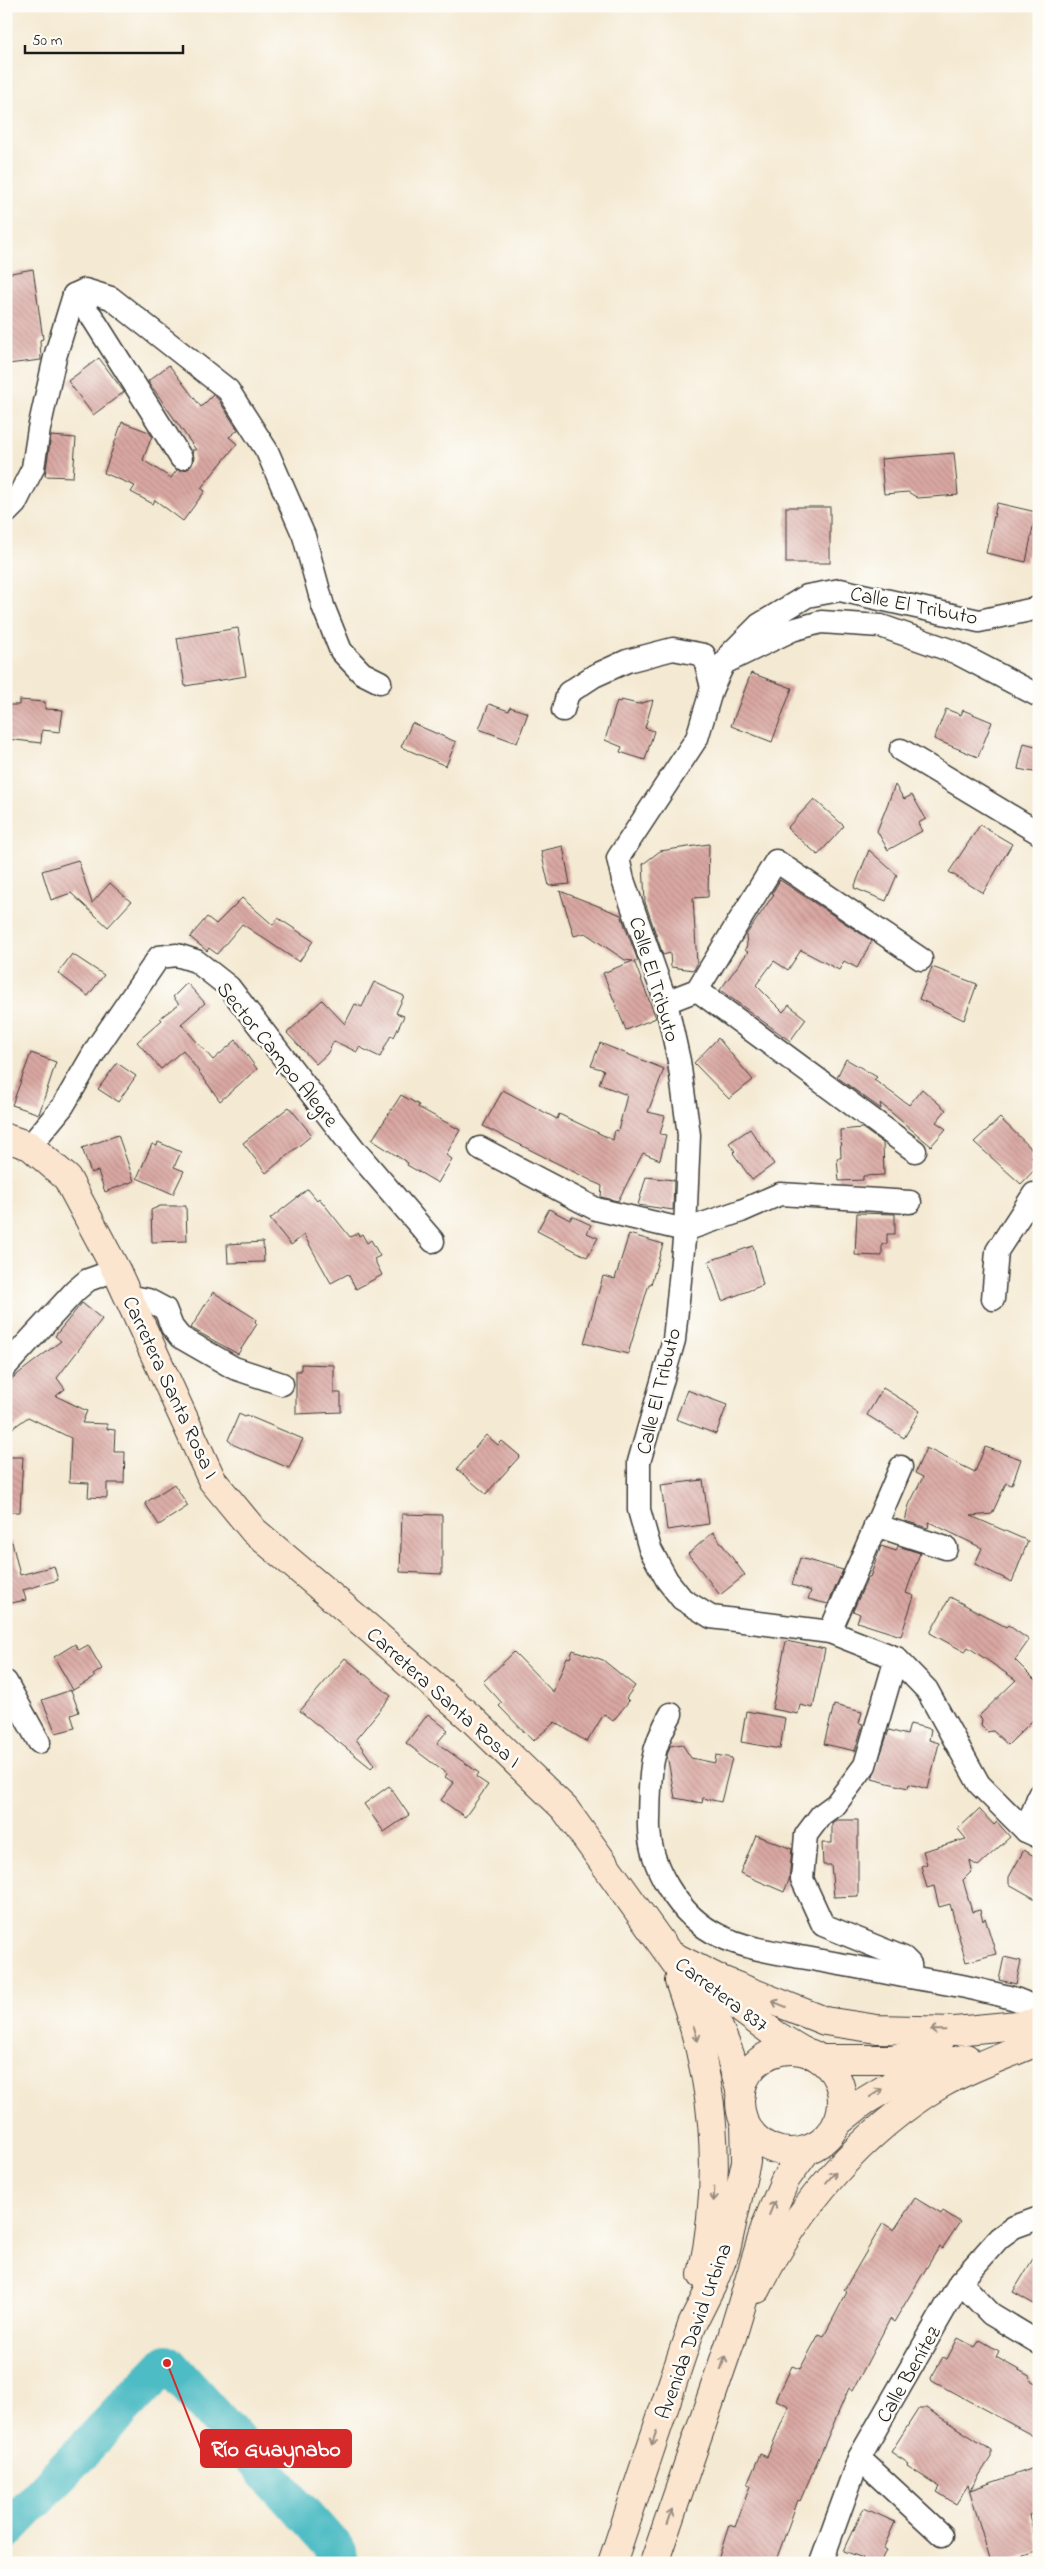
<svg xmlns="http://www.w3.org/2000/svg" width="1045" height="2569" font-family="'Indie Flower',sans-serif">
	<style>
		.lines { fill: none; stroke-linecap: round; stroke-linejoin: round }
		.river { stroke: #4ebcc4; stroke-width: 38 }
		.building { fill: url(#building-back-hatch) }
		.street-casing { stroke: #3c3b37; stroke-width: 25 }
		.secondary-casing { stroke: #3c3b37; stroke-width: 30 }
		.street { stroke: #fff; stroke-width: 22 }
		.secondary { stroke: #fbe5cf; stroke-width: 28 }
		.oneway { stroke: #978b7e }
		.labels { text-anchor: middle; stroke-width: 5; stroke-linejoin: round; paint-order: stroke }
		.street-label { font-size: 21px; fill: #1c1c1c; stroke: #fdfcf7 }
		.leader { fill: none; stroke: #d62828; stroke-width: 2 }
		.callout-dot { fill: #d62828; stroke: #fdfcf7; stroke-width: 2 }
		.callout { fill: #d62828; stroke: #d62828; stroke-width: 2 }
		.callout-label { font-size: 22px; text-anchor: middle; font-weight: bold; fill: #fff }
	</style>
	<defs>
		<pattern id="building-back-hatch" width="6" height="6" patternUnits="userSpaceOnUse" patternTransform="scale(1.25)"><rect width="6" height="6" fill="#d9a7a2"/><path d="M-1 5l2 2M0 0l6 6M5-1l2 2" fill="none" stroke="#ba8f8b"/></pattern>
	</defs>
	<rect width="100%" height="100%" fill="#fdfcf7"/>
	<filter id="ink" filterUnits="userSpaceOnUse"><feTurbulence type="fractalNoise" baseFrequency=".02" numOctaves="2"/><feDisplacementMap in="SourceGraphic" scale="10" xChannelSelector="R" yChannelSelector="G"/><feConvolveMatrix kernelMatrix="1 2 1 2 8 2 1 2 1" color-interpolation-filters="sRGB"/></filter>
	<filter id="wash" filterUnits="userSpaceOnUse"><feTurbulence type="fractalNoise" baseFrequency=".0096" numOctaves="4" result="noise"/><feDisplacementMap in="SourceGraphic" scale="20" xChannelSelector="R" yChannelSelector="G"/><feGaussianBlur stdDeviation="1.12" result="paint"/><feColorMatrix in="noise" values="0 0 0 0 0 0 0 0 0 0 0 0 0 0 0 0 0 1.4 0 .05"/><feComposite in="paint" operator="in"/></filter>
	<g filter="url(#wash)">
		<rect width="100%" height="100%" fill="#f4e9d2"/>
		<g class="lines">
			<polyline class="river" points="6,2531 167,2363 338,2552 334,2563"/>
		</g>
		<g id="blocks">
			<g class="building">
				<polygon points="33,269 43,339 40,340 41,360 8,364 6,274"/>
				<polygon points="99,358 124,392 93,415 68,381"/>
				<polygon points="169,365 201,407 213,395 218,399 238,430 229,437 237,444 201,488 205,491 183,521 155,500 153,504 131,492 135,486 104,473 122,422 149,432 152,436 143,460 171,478 177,470 188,469 192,465 194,457 192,450 196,450 148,381"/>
				<polygon points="51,436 76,438 73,477 45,476"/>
				<polygon points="954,453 958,495 918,498 908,492 884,494 881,459"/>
				<polygon points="997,503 1036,512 1026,562 986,553"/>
				<rect x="786" y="507" width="44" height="56"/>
				<polygon points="238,628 246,676 185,686 177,638"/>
				<polygon points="751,673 792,688 772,742 731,726"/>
				<polygon points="19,700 45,702 45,709 63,710 60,732 42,730 41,743 7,739 9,705 19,705"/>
				<polygon points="621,700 638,704 653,700 645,728 654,731 645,760 620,752 622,747 605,740 617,701 620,702"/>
				<polygon points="489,704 509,711 510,707 528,713 517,743 479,729"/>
				<polygon points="946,709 961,715 963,710 992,722 978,757 934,739"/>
				<polygon points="412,723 456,742 446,766 401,747"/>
				<polygon points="1024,743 1039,747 1039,773 1018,769"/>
				<polygon points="895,785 904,799 912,795 926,819 918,823 922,831 888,850 877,831"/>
				<polygon points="814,799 844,826 818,855 787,828"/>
				<polygon points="980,825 1012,844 983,893 949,872"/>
				<polygon points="709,844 708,897 693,898 697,964 694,970 671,967 670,953 663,955 645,902 643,864 660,851"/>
				<polygon points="563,846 570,884 549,886 541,851"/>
				<polygon points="869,850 897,875 886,901 854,888"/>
				<polygon points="78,860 92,903 110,883 131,902 108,927 71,893 51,900 42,871"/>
				<polygon points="780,880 872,941 857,968 844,961 839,970 801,950 788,970 774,961 756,985 783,1012 789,1005 806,1019 790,1041 720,990 748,952 745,950 747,945 746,935 774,894 772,893"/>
				<polygon points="560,891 621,915 638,961 634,961 656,1018 626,1030 603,973 633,961 625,960 585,933 574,936"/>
				<polygon points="242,898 273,925 278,918 313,941 299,962 242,924 217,954 209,948 207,951 190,937 207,917 216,924"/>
				<polygon points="72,954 104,975 88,996 58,973"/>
				<polygon points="932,967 977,984 964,1020 919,999"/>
				<polygon points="374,982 404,996 396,1013 404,1016 394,1037 391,1035 380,1057 359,1047 357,1052 334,1041 327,1054 316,1064 287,1033 322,1000 345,1024 355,1004 362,1007"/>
				<polygon points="187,983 205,1003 181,1024 213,1060 236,1040 257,1069 220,1101 183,1050 161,1069 137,1042 162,1020 160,1018 179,1004 173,997"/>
				<polygon points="718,1038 753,1080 729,1099 694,1063"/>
				<polygon points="600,1043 664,1069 648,1112 665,1116 660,1134 666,1135 660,1160 643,1153 618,1201 601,1197 602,1186 483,1126 503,1090 557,1119 559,1114 613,1140 615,1130 618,1131 627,1095 599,1084 604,1070 591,1066"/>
				<polygon points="31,1053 56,1062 39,1114 12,1105"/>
				<polygon points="846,1059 877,1077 874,1080 909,1105 922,1089 946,1110 936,1122 946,1129 931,1146 880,1103 881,1109 837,1077"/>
				<polygon points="117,1063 136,1076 118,1102 98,1089"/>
				<polygon points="401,1095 419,1105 418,1107 460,1130 446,1155 452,1159 438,1183 407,1165 408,1163 372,1140"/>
				<polygon points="289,1107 312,1135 266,1173 243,1143"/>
				<polygon points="1000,1118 1036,1153 1031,1157 1039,1165 1021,1184 974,1142"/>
				<polygon points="862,1128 883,1143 884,1175 863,1176 863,1180 839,1181 837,1158 841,1158 840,1130"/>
				<polygon points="750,1129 774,1164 752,1180 733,1153 735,1151 729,1143"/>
				<polygon points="118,1135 134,1181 105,1192 98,1171 91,1173 82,1148"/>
				<polygon points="158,1142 181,1152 174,1167 184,1171 173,1194 137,1178 152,1144 157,1146"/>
				<polygon points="646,1177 674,1180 673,1210 638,1205"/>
				<polygon points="308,1189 317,1200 319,1198 350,1237 358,1233 359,1236 362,1234 367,1243 371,1240 380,1256 374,1259 382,1275 356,1289 348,1274 331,1283 304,1235 291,1245 270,1219"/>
				<polygon points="160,1206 186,1206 187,1241 152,1242 151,1210"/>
				<polygon points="549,1209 570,1220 572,1216 591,1225 587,1233 598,1238 587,1257 537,1231"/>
				<polygon points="857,1213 895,1214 895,1234 887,1234 887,1244 882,1244 882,1256 855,1255"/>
				<polygon points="629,1234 663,1244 651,1284 649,1284 628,1354 584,1343 603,1276 615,1279"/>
				<polygon points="263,1242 264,1262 228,1263 227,1244"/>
				<polygon points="753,1246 763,1285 722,1301 709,1261"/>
				<polygon points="213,1292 256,1319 255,1322 257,1324 238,1354 191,1328"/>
				<polygon points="82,1303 102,1319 57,1378 65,1389 56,1396 87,1411 82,1423 107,1424 107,1429 115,1430 114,1452 125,1452 124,1483 107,1483 107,1498 88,1497 89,1483 69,1482 71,1438 28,1417 13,1428 6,1419 6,1383 61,1341 55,1336"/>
				<polygon points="301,1364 334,1365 334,1393 341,1393 341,1412 296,1414 296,1371 301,1371"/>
				<polygon points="883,1388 920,1411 904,1438 867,1415"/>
				<polygon points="687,1390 727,1405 716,1434 676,1419"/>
				<polygon points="239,1414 245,1417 246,1415 303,1439 289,1468 234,1445 228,1440"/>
				<polygon points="486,1435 498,1445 502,1441 520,1456 486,1494 457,1469"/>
				<polygon points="985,1447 1021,1459 1012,1485 1006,1483 992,1514 971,1516 1028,1541 1012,1582 975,1564 982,1548 929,1522 928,1528 905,1521 909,1505 923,1477 915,1473 926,1448 975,1472"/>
				<polygon points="6,1457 23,1457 20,1512 6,1512"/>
				<polygon points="703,1480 709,1524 667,1530 661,1485"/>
				<polygon points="174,1484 188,1506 159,1525 145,1503"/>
				<polygon points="402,1514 442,1515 442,1574 400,1572"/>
				<polygon points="713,1532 745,1575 720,1595 688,1554"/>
				<polygon points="12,1542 20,1575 54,1566 58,1580 23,1590 26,1600 6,1604 6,1543"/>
				<polygon points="881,1546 896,1551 898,1546 920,1553 906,1593 914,1596 901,1636 857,1622 860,1614 853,1611 868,1577 870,1577"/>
				<polygon points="800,1558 843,1570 828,1604 808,1599 811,1591 792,1585"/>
				<polygon points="950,1597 1006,1627 1008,1625 1029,1640 1015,1660 1039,1684 1039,1714 1008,1745 993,1731 987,1732 981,1726 982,1719 979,1716 1016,1680 968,1647 965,1652 930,1633"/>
				<polygon points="786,1641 825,1649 813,1708 800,1705 798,1714 772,1709"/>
				<polygon points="75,1644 79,1650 88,1645 102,1669 93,1675 95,1677 73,1690 54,1657"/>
				<polygon points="573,1650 603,1660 635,1686 626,1698 629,1701 613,1721 604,1714 587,1742 555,1722 533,1741 499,1706 502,1703 483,1682 514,1652 553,1692 567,1657 570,1658"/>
				<polygon points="345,1658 391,1696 356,1739 374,1765 371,1768 300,1711"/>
				<polygon points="71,1690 79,1712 71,1715 75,1728 56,1733 42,1700"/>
				<polygon points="834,1705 862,1712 859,1723 863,1724 855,1751 824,1744"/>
				<polygon points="746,1711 785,1718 780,1749 741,1742"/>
				<polygon points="428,1714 448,1730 437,1743 479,1773 476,1777 488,1785 465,1817 441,1800 454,1783 445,1777 447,1774 406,1743"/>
				<polygon points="910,1724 931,1729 929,1740 939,1743 928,1789 909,1784 908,1788 872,1779 889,1730 907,1735"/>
				<polygon points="682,1744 691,1758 715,1763 716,1755 732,1758 721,1802 703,1798 702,1803 675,1798 667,1755 670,1746"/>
				<polygon points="389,1786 409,1815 384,1832 364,1804"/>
				<polygon points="979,1809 994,1825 997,1822 1010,1837 978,1866 970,1861 972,1871 963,1880 972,1912 980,1910 983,1921 985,1918 996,1954 966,1962 950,1904 939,1907 934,1886 927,1888 921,1866 927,1864 923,1851 966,1839 958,1829"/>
				<polygon points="836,1820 858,1820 858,1896 834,1897 831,1865 823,1865 822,1843 832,1843 832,1823"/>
				<polygon points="756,1835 792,1849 789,1880 784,1892 740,1873"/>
				<polygon points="1024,1850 1039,1859 1039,1901 1009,1884 1009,1877"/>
				<polygon points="1004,1957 1021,1961 1016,1984 999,1980"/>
				<polygon points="915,2198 941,2214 943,2211 960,2222 942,2249 939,2247 894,2322 890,2319 853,2390 849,2388 800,2501 798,2500 775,2563 717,2563 729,2525 735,2527 750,2486 747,2485 760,2454 767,2457 789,2406 776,2400 792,2366 800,2369 819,2334 824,2336 847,2292 844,2290 883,2223 894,2230"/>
				<polygon points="1039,2249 1039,2307 1013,2292"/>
				<polygon points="958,2338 975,2347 980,2340 999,2351 996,2357 1031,2377 1030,2380 1039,2385 1039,2439 932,2381 931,2378 943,2357 947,2359"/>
				<polygon points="919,2408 926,2408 991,2450 991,2457 970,2490 1034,2468 1039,2484 1039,2511 1029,2515 1039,2551 1004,2563 991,2563 968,2485 956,2504 937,2492 940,2487 907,2466 908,2463 891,2452"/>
				<polygon points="864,2508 895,2522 883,2549 886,2550 880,2563 861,2563 863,2558 844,2551"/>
			</g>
		</g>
	</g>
	<g filter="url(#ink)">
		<use href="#blocks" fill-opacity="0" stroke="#3c3b37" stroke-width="1"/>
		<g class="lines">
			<defs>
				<g id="street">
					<polyline points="74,295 92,317 181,458"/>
					<polyline points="6,513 15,504 33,468 39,429 55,357 74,295 85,290 111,298 228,390 267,451 304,536 323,606 341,651 362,673 380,682"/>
					<polyline points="730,654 759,625 807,596 840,590 979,621 1039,608"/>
					<polyline points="1039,696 955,652 881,626 821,622 792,630 724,663 712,688 697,738 618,858 623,880 666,1002 679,1061 689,1135 685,1230 674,1340 639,1462 639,1510 650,1549 667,1580 682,1599 711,1617 830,1632 896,1658 927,1690 979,1784 1026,1831 1039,1837"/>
					<polyline points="563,710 568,693 594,676 627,661 673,649 704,655 712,688"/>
					<polyline points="901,750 1039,833"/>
					<polyline points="697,990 915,1151"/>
					<polyline points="666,1002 697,990 776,861 921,959"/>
					<polyline points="30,1146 63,1106 98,1046 159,957 177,955 196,961 229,987 354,1149 433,1241"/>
					<polyline points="480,1148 596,1209 685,1230 741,1211 780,1194 910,1202"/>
					<polyline points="128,1296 148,1300 165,1309 172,1327 180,1337 234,1368 282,1384"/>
					<polyline points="993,1299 997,1251 1034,1194 1039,1194"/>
					<polyline points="6,1366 75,1291 88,1280 116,1270"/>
					<polyline points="875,1525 946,1548"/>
					<polyline points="830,1632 901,1467"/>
					<polyline points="896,1658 865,1765 836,1804 821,1815 806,1835 802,1879 823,1925 904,1958 910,1964 911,1977"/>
					<polyline points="6,1682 39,1742"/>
					<path d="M671,1714C649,1751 650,1777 649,1820C647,1864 679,1917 720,1936C744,1948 774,1952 800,1957C836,1963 872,1970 909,1977C932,1981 956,1984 979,1990C999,1995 1024,1998 1039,2012"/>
					<polyline points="1026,1831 1039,1795"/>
					<polyline points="960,2282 991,2314 1039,2343"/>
					<polyline points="859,2458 942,2535"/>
					<polyline points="821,2563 859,2458 960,2282 999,2238 1014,2227 1039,2218"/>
				</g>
				<g id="secondary">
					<polyline points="6,1138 30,1146 67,1178 116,1270 212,1480 254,1531 372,1631 472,1719 565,1809 715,2018 730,2055 741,2093"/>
					<polyline points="673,1956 721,1980 825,2021 877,2029 955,2031 1039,2023"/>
					<path d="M679,1981C715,2079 724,2172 702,2275"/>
					<polyline points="710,1986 776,2035 801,2050"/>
					<circle cx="791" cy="2101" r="51"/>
					<polyline points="820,2059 891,2059 939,2050"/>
					<polyline points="837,2123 863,2102 908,2075 966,2058"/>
					<path d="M757,2289C798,2206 861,2132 941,2084C971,2067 1007,2055 1039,2041"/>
					<polyline points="612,2563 692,2325 712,2285 726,2250 746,2162 745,2124"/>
					<polyline points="654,2563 732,2337 765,2228 785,2180 807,2150"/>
				</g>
			</defs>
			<use href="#street" class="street-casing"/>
			<use href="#secondary" class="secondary-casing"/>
			<use href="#street" class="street"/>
			<use href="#secondary" class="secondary"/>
		</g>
		<defs><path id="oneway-shaft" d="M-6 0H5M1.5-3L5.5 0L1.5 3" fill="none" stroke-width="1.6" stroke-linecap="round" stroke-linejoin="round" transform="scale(1.25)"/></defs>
		<g class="oneway">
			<use href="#oneway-shaft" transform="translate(779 2004) rotate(-157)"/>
			<use href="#oneway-shaft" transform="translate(938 2030) rotate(-179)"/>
			<use href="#oneway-shaft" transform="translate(696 2034) rotate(74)"/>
			<use href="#oneway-shaft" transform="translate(876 2093) rotate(-34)"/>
			<use href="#oneway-shaft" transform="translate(831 2177) rotate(-49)"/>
			<use href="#oneway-shaft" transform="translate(714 2194) rotate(93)"/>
			<use href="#oneway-shaft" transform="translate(772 2208) rotate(-68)"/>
			<use href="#oneway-shaft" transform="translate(723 2363) rotate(-71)"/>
			<use href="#oneway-shaft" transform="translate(654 2438) rotate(109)"/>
			<use href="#oneway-shaft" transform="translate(670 2517) rotate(-71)"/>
		</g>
	</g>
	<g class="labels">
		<g class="street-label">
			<text transform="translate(914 605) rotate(11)" y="7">Calle El Tributo</text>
			<text transform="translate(655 979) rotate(73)" y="7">Calle El Tributo</text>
			<text transform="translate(278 1054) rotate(51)" y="7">Sector Campo Alegre</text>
			<text transform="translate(171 1387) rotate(65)" y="7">Carretera Santa Rosa I</text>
			<text transform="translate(658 1391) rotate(-76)" y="7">Calle El Tributo</text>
			<text transform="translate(444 1697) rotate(42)" y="7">Carretera Santa Rosa I</text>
			<text transform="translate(722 1994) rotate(37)" y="7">Carretera 837</text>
			<text transform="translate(693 2331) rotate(-70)" y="7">Avenida David Urbina</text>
			<text transform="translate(908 2374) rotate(-60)" y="7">Calle Benítez</text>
		</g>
	</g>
	<path class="leader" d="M167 2363L201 2449"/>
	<circle class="callout-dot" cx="167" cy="2363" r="5"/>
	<rect class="callout" x="201" y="2430" width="150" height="37" rx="5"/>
	<g class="callout-label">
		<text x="276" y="2456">Río Guaynabo</text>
	</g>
	<rect width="1045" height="2569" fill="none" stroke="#fdfcf7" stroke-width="25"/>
	<path d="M25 45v8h158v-8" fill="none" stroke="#1c1c1c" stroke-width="2.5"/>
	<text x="32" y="45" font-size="15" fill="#1c1c1c" stroke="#fdfcf7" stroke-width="4" paint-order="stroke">50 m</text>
</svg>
